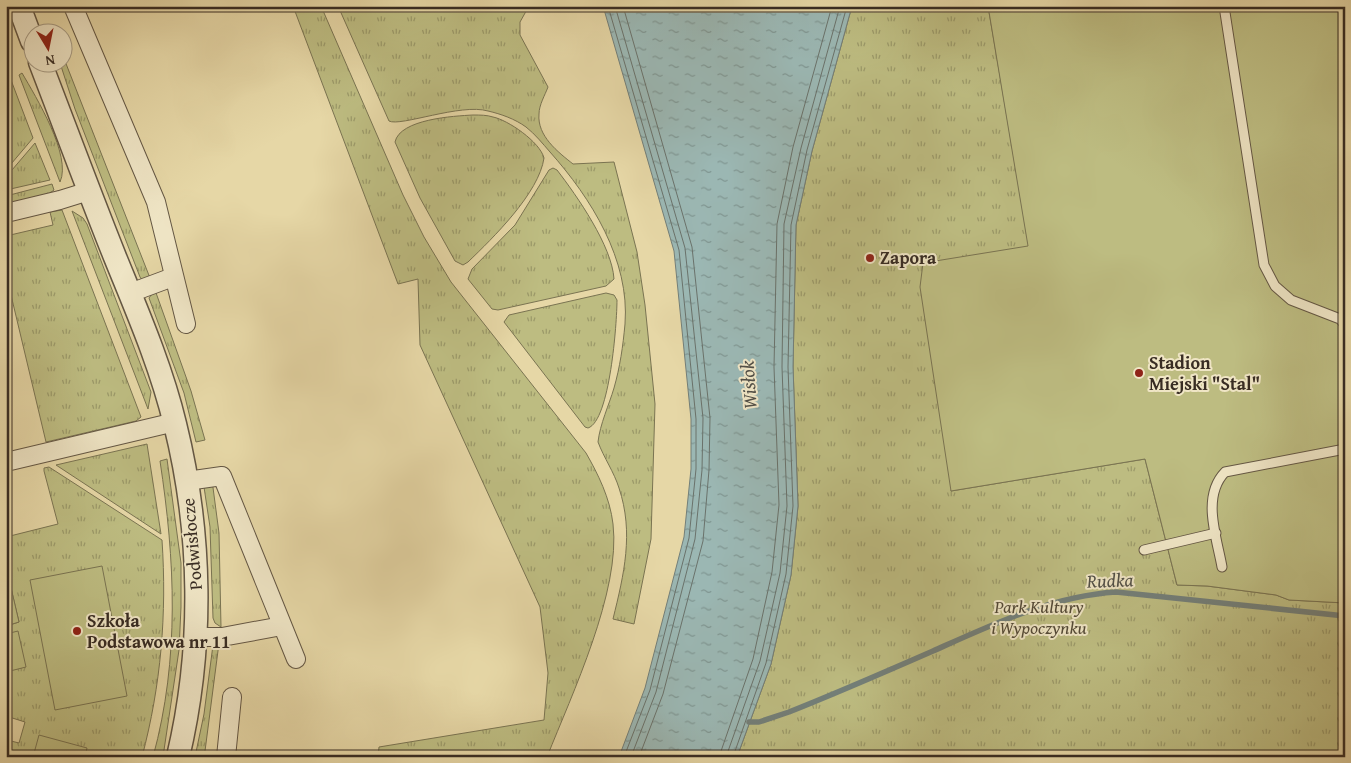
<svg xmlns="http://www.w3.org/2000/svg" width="1351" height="763" font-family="'Gentium Book Plus',serif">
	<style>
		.grass { fill: url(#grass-tufts); stroke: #7a7452 }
		.pitch { fill: #bdbc81; stroke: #7a7452 }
		.water { fill: url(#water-ripples); stroke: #737f79 }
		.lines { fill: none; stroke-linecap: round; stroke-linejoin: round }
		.shore { stroke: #6a726b; stroke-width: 1 }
		.stream { stroke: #737f79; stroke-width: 5.5 }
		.service-casing { stroke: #645744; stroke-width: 11 }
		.minor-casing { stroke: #645744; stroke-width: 20 }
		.tertiary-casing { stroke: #645744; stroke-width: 25 }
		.service { stroke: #efe5c5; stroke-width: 9 }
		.minor { stroke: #efe5c5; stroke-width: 18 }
		.tertiary { stroke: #efe5c5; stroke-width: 22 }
		.poi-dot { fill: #8f2418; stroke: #efe5c5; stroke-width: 2 }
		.labels { text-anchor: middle; stroke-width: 4; stroke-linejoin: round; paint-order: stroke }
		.poi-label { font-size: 18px; font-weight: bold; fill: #382c23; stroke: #efe5c5; text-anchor: start }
		.street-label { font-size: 18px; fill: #382c23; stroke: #efe5c5 }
		.park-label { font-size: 18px; font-style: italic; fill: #534936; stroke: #efe5c5 }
		.water-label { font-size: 19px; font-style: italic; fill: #514f47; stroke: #efe5c5 }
	</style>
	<defs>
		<pattern id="grass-tufts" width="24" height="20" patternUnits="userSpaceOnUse" patternTransform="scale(1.25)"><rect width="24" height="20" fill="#bdbc81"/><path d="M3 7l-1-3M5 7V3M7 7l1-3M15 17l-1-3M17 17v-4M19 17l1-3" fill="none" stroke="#9b9969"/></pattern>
		<pattern id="water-ripples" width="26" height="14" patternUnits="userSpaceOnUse" patternTransform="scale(1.25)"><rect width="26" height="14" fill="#9bb7b3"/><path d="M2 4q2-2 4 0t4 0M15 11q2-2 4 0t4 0" fill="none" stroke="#7f9591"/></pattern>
	</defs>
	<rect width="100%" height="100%" fill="#e6d7a6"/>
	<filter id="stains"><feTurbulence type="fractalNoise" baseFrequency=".004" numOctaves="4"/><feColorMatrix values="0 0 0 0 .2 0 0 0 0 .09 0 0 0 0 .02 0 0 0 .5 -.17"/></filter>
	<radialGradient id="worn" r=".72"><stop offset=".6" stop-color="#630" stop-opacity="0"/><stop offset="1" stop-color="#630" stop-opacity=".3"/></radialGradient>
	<g class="grass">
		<path d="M293,6H321L403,195L424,237L451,282L586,453C598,474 610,498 613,524C621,591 572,694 547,757H378L379,747L544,720L548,673L540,607L420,345L418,279L398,284Z"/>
		<path d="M338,6H529L520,22V35L548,87C545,95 539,105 539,114C537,136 558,152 573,164L614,162L637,252L645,305L655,404L651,539L634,624L613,619C624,574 634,533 619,488C614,472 604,458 598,442C600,424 609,405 614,388C620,367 623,346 625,324C630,260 591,198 550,152C543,144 535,134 526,127C515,119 501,114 488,111C461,103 400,127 389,121Z"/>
		<polygon points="852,6 988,6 1029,246 951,491 1145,459 1177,585 1207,586 1276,595 1289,600 1345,603 1345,757 737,757 771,664 791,575 798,506 793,367 796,225 812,151"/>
		<polygon points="63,56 150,278 142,280 140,277 75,109 60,63 62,62"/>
		<path d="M22,73C36,97 72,156 60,182L19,75Z"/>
		<polygon points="6,75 11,80 33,138 6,170"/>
		<path d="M473,115C480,115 487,115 493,117C508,120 540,142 544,158C539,193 493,238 468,262L463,265L455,261L420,198L395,142C400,119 454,116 473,115Z"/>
		<polygon points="35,143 50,180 6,190 6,177"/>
		<path d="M553,168L557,170C577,196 612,246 614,279L606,286L498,310L492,309L468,279L472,269L515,225L549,170Z"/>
		<polygon points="52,184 54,190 46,196 6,205 6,196"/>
		<polygon points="62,210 141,417 136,421 46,442 6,274 6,236 53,225 50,212"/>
		<polygon points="72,211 83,218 87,224 151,392 148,409"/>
		<polygon points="155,290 191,391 205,440 196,442 184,393 149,298"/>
		<path d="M606,293L614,295L617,300C617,322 610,421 588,428L585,427L504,322L509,315Z"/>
		<polygon points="147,444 161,534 56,465"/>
		<path d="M167,459L181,563V607L179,650L164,750L162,757H153C180,658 175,560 160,461Z"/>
		<path d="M49,467L162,540C167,614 161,685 142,757H6L7,740L19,743L25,722L6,716V626L19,622L9,580H6V537L58,524L44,471V468Z"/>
		<polygon points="212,480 219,533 221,627 215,623 213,618 210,527 204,487"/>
		<polygon points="219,643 205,751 203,757 195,757 204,714 213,645"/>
	</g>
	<g class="pitch">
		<polygon points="988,6 1345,6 1345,603 1289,600 1276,595 1207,586 1177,585 1145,459 951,491 920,287 923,263 1028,246"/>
		<polygon points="102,566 127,696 55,710 30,580"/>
		<polygon points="9,579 19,622 6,626 6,580"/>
		<polygon points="18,631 26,667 6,672 6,634"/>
		<polygon points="39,735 87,748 85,757 33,757"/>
	</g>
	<polygon class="water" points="603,6 852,6 812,151 796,225 793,367 798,506 791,575 771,664 737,757 619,757 645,688 684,537 691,469 691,419 674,251"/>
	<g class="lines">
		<g class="shore">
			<polyline points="608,6 679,250 696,419 696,469 689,538 650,690 624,757"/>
			<polyline points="615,6 685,248 703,418 702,470 695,539 656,692 631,757"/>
			<polyline points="623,6 692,247 710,418 709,470 703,541 663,694 639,757"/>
			<polyline points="719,757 753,659 772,572 779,505 774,367 777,224 793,147 832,6"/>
			<polyline points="726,757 760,661 780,573 787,506 782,367 784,224 801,148 840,6"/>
			<polyline points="733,757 766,663 786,574 793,506 788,367 791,225 807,150 847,6"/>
		</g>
		<path class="stream" d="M749,722H759L789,712C837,693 885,672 933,651C991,625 1052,596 1116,592L1345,616"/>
		<defs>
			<g id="service">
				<polyline points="1224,6 1264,265 1275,286 1291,300 1340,319 1345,325"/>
				<polyline points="1144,550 1216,533"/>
				<path d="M1222,567C1217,538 1201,497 1225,472L1345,449"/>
			</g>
			<g id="minor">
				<polyline points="73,6 156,202 186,324"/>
				<polyline points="6,213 60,200 89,191"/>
				<polyline points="130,293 173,277"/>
				<polyline points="6,462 175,422"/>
				<polyline points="187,481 222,476 296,659"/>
				<polyline points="196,637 222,637 282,626"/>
				<polyline points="226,757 232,697"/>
			</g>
			<g id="tertiary">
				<polyline points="19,6 32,41"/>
				<path d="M40,62C65,127 89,192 115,257C137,311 161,366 175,424C202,533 204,647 178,757"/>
			</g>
		</defs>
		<use href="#service" class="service-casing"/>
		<use href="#minor" class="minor-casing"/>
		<use href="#tertiary" class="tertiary-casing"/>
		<use href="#service" class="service"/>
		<use href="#minor" class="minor"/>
		<use href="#tertiary" class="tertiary"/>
	</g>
	<g class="poi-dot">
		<circle cx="870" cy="258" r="5"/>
		<circle cx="1139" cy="373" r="5"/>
		<circle cx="77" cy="631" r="5"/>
	</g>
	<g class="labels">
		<g class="poi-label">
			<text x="880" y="264">Zapora</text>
			<text x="1149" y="369">Stadion<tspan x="1149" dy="21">Miejski "Stal"</tspan></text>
			<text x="87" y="627">Szkoła<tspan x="87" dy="21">Podstawowa nr 11</tspan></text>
		</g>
		<g class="street-label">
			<text transform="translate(192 544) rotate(-95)" y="6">Podwisłocze</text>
		</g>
		<g class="park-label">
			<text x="1039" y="613">Park Kultury<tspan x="1039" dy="21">i Wypoczynku</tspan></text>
		</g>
		<g class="water-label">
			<text transform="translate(748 385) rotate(-94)" y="7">Wisłok</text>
			<text transform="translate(1110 580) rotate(-2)" y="7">Rudka</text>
		</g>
	</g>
	<rect width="1351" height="763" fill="none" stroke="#e6d7a6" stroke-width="25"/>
	<rect x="8" y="8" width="1336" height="748" fill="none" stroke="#382c23" stroke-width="2.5"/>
	<rect x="12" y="12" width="1326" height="738" fill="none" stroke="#382c23"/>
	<g transform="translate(48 48) rotate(170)"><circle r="24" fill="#efe5c5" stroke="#a69b84"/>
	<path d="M0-4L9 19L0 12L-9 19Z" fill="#8f2418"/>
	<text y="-8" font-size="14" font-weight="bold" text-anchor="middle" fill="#382c23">N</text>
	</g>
	<rect width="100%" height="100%" filter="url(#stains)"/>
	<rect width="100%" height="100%" fill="url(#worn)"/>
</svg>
